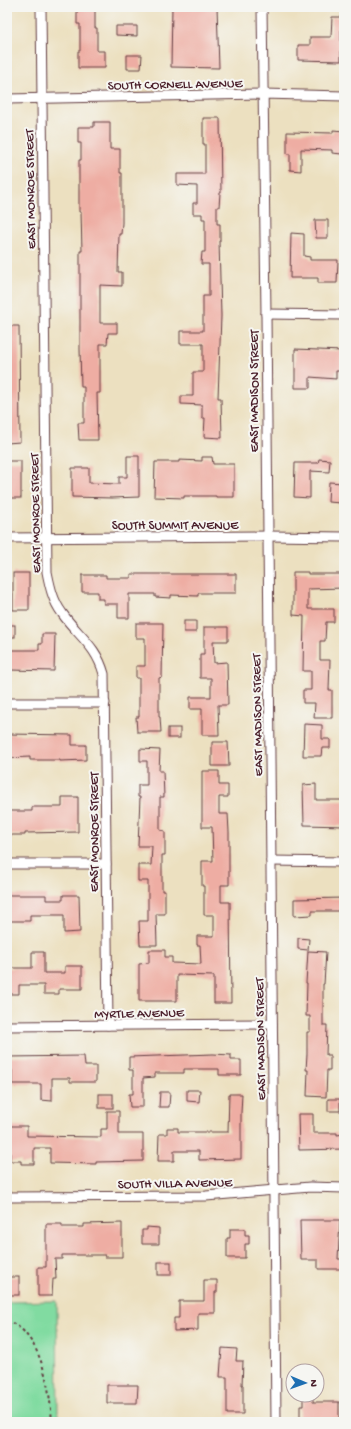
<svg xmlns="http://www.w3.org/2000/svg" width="351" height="1429" font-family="'Gochi Hand',sans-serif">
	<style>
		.green { fill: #81dba1; stroke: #667d66 }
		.building { fill: #eeada3 }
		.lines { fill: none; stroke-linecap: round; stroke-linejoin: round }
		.street-casing { stroke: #623c41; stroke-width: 11 }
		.path { stroke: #623c41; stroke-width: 2; stroke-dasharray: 3 3; stroke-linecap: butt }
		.street { stroke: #fff; stroke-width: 9 }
		.labels { text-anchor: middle; stroke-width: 4; stroke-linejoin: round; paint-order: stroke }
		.street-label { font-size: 13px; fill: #4a1f2b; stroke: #f6f6f2 }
	</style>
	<rect width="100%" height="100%" fill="#f6f6f2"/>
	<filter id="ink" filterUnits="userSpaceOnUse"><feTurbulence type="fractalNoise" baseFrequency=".025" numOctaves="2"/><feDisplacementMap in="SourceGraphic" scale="8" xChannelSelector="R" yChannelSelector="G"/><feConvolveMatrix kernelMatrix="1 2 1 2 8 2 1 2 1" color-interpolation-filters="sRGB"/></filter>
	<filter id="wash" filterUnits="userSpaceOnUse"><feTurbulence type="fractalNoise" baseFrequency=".012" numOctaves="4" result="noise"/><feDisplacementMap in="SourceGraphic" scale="16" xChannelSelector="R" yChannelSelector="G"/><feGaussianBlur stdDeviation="0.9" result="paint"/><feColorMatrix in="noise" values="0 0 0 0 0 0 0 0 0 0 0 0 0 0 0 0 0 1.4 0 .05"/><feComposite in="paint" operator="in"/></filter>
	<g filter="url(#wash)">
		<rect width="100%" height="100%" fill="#ece0c0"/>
		<polygon class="green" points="57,1301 58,1422 7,1422 7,1302"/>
		<g id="blocks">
			<g class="building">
				<polygon points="77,7 95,7 95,28 97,28 97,51 105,51 105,68 78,68 78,51 80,51 80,24 77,24"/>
				<polygon points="172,7 217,7 219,68 171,67"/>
				<polygon points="332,17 343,17 343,28 341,28 341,61 298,60 298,45 310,45 310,37 331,37"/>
				<polygon points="116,26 137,26 137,36 116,35"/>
				<polygon points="127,55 142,55 141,69 127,69"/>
				<polygon points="203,118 220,118 221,193 220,193 219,207 217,207 217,224 220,224 220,241 219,241 221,316 218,398 221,398 222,438 204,437 205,418 202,418 202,405 181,404 181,396 193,396 193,372 203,372 203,344 180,344 180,331 203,331 203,296 209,296 209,264 201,264 202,252 205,252 205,219 202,219 202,214 193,214 193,203 197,203 197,186 177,185 177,174 205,174 205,144 203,144"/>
				<polygon points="94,122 110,122 110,149 120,149 120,173 122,173 122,223 121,234 119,234 118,272 122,272 122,286 100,285 100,323 117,323 117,333 108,333 107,344 100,344 100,393 97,393 98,440 79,440 78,423 84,423 84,387 81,387 80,349 80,251 82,251 81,212 79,212 79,160 81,160 81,143 78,143 78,127 94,127"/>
				<polygon points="333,130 344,131 344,145 342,145 342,154 332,153 332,150 301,149 301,171 290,170 290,154 287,154 287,132 333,133"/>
				<polygon points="315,220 328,220 328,238 316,238"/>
				<polygon points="291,233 304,234 304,256 310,257 310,260 338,260 337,283 318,283 318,278 290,278"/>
				<polygon points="7,326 19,326 20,442 7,443"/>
				<polygon points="295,349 342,351 341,371 336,371 336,379 310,377 310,388 295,388"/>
				<polygon points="127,456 139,456 139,497 112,498 72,497 72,468 89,468 89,483 119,484 119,477 127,477"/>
				<polygon points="202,457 212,457 213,464 234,464 234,497 216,497 216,496 184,496 184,498 154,497 155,462 179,462 179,460 202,461"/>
				<polygon points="319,459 330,460 329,472 310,471 310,498 294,497 295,463 318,463"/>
				<rect x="7" y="461" width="14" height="37"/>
				<polygon points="329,482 342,483 341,503 328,502"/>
				<polygon points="293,572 308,572 308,574 344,574 344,588 308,589 308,609 334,609 334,622 326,622 325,641 320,641 320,660 330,660 329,690 332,690 332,718 314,718 315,703 303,703 303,690 311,690 311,671 303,671 304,616 293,615"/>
				<rect x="13" y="573" width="16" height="37"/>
				<polygon points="131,574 236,574 236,593 198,593 198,596 171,595 171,598 155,597 155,594 129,594 129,618 118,618 118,604 104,604 104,599 98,599 98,592 82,592 82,575 106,575 106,578 131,578"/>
				<rect x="184" y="621" width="12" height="11"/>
				<polygon points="136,623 163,623 162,677 159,678 159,717 160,717 161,732 137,732 136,717 139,717 139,678 136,678 136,666 145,666 145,638 136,638"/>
				<rect x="7" y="625" width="8" height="12"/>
				<polygon points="204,627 228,627 228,641 213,641 214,663 227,662 228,705 218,705 219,735 202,735 202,709 190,709 190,697 211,697 211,678 200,678 200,654 204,654"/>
				<polygon points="42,634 55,634 54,671 10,670 10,650 39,650 39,644 42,644"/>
				<polygon points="304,724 322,725 322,739 330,739 330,748 322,748 321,756 303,756"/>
				<rect x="168" y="728" width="12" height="10"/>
				<polygon points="7,734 72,735 72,745 86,745 86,760 60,761 60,760 30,760 30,757 7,758"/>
				<polygon points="212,742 228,742 229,766 212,766"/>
				<polygon points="140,749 160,750 159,771 163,771 164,797 160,797 160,830 165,831 165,855 162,855 162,891 165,891 165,914 156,914 157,945 140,945 139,921 148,921 148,881 138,881 138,865 151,865 152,846 138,846 140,797 138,797 138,785 147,785 147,761 140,761"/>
				<polygon points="202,771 219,771 219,785 228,785 228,797 219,797 219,814 228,814 229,832 229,885 221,885 221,902 230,902 231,1003 214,1003 214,976 177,975 177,1001 139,1001 139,964 149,963 149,950 165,950 165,957 172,957 172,963 201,964 200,945 197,945 197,936 214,936 214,915 204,915 204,886 202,886 202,861 213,861 212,827 202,827"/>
				<polygon points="316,784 316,800 344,800 344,826 304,825 303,785"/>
				<polygon points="62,797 78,797 78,832 25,833 25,835 8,835 7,811 32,811 32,807 62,807"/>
				<polygon points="7,895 46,895 46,900 63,900 63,895 79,895 80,932 64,933 64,915 30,915 30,921 7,921"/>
				<polygon points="344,898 344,911 312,911 312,915 294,916 294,899"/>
				<polygon points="298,938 309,939 308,950 298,949"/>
				<polygon points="308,951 326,952 324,984 323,984 323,1025 327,1025 326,1055 330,1055 330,1070 327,1070 326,1097 307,1096 308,1070 306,1070 307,1054 307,1032 310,1032 310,1016 306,1016 307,983 306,983"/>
				<polygon points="32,952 44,952 44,973 65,973 65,966 82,966 82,989 59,989 59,994 44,994 44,985 19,985 19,994 7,994 7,968 32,968"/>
				<polygon points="213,1054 231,1055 231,1060 241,1060 241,1075 219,1075 219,1069 184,1069 184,1073 155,1073 155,1077 143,1078 143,1107 130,1107 129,1094 133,1094 133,1070 129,1070 129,1057"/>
				<polygon points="84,1056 85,1066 96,1066 96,1082 70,1082 70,1078 52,1078 52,1101 41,1100 41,1084 12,1084 12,1070 7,1070 7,1057"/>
				<polygon points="187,1090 200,1090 199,1102 187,1101"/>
				<polygon points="160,1092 170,1092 169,1107 159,1107"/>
				<rect x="99" y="1094" width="14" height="14"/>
				<polygon points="229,1094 242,1094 241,1113 241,1159 199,1160 199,1151 174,1151 174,1161 158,1161 159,1134 167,1134 167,1128 178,1128 178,1132 228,1132"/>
				<rect x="328" y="1099" width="12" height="12"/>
				<polygon points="107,1111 119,1111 119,1134 143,1134 143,1161 96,1162 96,1164 50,1163 50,1148 34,1148 34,1164 21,1164 21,1161 10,1161 10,1126 27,1126 27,1136 101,1137 101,1129 107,1129"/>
				<polygon points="298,1114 313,1114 313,1133 337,1133 337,1135 344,1134 344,1149 299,1150"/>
				<polygon points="300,1220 340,1220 338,1259 344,1259 344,1269 318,1269 318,1260 301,1260"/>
				<polygon points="122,1223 122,1257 105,1257 105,1255 62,1255 62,1259 55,1259 56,1279 53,1279 52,1296 38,1296 38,1267 46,1267 46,1224 62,1224 62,1227 84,1227 84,1224"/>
				<polygon points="147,1227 159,1228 159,1244 142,1244 142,1230 147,1230"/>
				<polygon points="230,1229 245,1229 245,1235 249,1235 249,1244 245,1244 245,1258 227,1258 227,1238 230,1238"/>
				<rect x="158" y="1262" width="13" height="13"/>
				<rect x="7" y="1277" width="12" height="18"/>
				<polygon points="204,1280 217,1280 217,1292 215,1292 215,1313 198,1313 198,1330 174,1331 174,1318 179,1318 179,1301 204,1301"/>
				<polygon points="222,1348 237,1349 236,1361 243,1361 242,1385 243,1385 243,1414 227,1414 227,1377 220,1377"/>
				<polygon points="107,1385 138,1385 137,1403 107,1403"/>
				<polygon points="303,1395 313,1395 313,1402 339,1402 339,1422 300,1422 300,1406 303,1406"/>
			</g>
		</g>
	</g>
	<g filter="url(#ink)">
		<use href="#blocks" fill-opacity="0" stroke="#623c41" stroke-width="1"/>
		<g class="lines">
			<defs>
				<g id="street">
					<path d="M41,7L47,572C50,587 53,601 62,613C78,636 96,645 104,674L108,1025"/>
					<polyline points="262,7 266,314 276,1422"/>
					<polyline points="7,99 263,94 344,96"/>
					<polyline points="266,314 344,315"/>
					<polyline points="7,538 268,536 344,537"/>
					<polyline points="7,703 105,703"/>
					<polyline points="271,861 344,862"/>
					<polyline points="7,864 106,864"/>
					<polyline points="7,1026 272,1024"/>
					<polyline points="7,1197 206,1196 310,1187 344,1188"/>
				</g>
			</defs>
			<use href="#street" class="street-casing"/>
			<path class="path" d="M7,1320C13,1323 20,1327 25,1333C45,1356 50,1393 52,1422"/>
			<use href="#street" class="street"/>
		</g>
	</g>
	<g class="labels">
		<g class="street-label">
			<text transform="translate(175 83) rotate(-1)" y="5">SOUTH CORNELL AVENUE</text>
			<text transform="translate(29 189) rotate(-91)" y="5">EAST MONROE STREET</text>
			<text transform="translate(253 391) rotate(-90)" y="5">EAST MADISON STREET</text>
			<text transform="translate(34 513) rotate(-91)" y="5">EAST MONROE STREET</text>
			<text x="175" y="529">SOUTH SUMMIT AVENUE</text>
			<text transform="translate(256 715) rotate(-91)" y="5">EAST MADISON STREET</text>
			<text transform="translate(93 832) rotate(-90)" y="5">EAST MONROE STREET</text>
			<text transform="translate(139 1012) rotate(-1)" y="5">MYRTLE AVENUE</text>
			<text transform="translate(259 1039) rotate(-91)" y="5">EAST MADISON STREET</text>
			<text transform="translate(175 1182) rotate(-1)" y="5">SOUTH VILLA AVENUE</text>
		</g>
	</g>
	<rect width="351" height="1429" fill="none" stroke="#f6f6f2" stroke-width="24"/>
	<g transform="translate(305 1383) rotate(92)"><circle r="19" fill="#f6f6f2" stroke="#b1a0a2"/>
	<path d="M0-3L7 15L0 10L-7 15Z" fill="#1f6fb2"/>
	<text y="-6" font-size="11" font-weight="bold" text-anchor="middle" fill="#4a1f2b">N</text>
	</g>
</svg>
